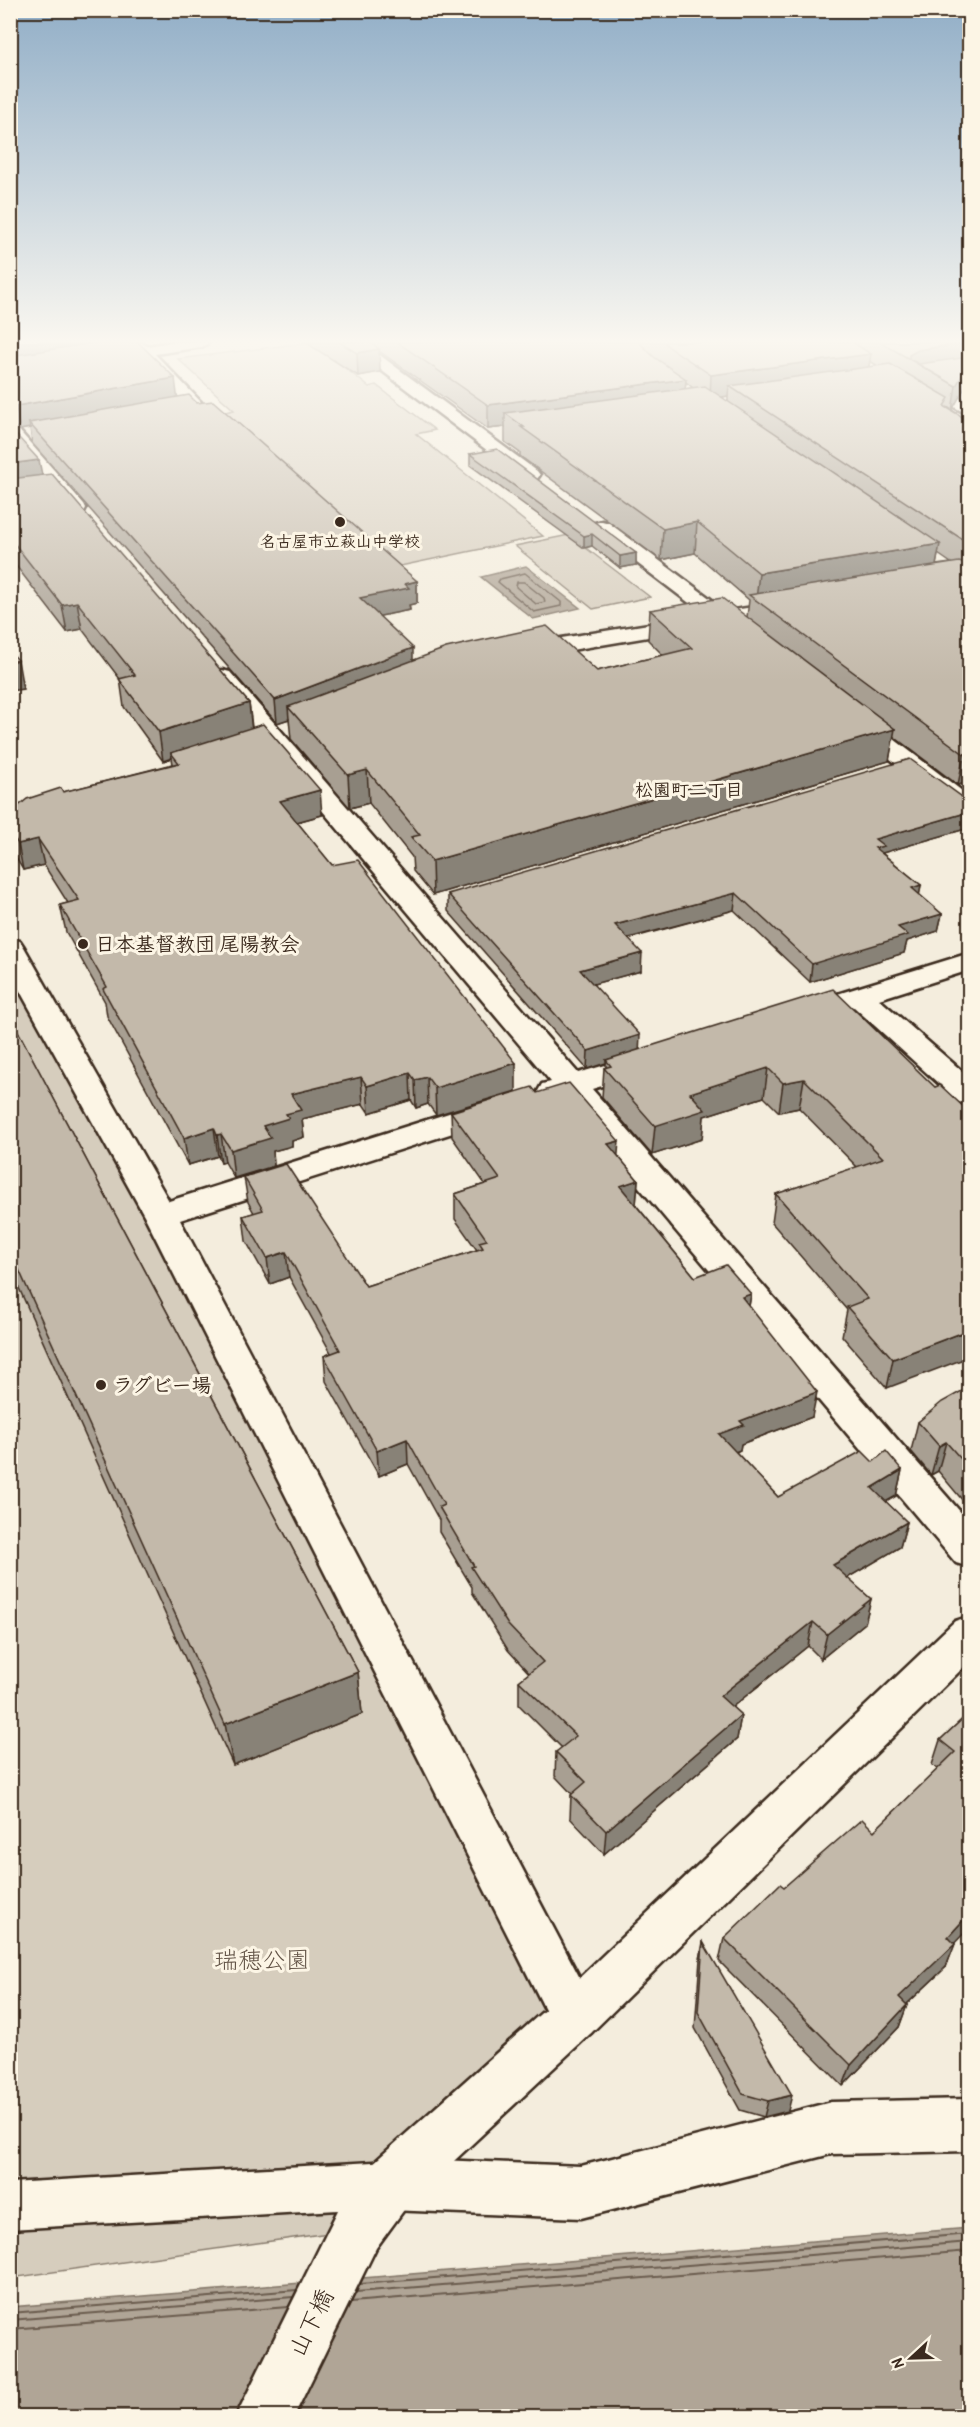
<svg xmlns="http://www.w3.org/2000/svg" width="980" height="2427" font-family="'Patrick Hand','Klee One',sans-serif">
	<style>
		.green { fill: #d6cdbd; stroke: #887c6e; stroke-width: 1.5 }
		.water { fill: #b0a596; stroke: #817466; stroke-width: 1.5 }
		.lines { fill: none; stroke-linecap: round; stroke-linejoin: round }
		.shore-far1 { stroke: #6a5b4e; stroke-width: 1.5 }
		.shore { stroke: #6a5b4e; stroke-width: 2 }
		.pedestrian-casing { stroke: #3b2a1e; stroke-width: 5 }
		.minor-casing { stroke: #3b2a1e; stroke-width: 5 }
		.tertiary-casing { stroke: #3b2a1e; stroke-width: 5 }
		.secondary-casing { stroke: #3b2a1e; stroke-width: 5 }
		.pedestrian { fill: #fcf5e5; fill-rule: evenodd }
		.minor { fill: #fcf5e5; fill-rule: evenodd }
		.tertiary { fill: #fcf5e5; fill-rule: evenodd }
		.secondary { fill: #fcf5e5; fill-rule: evenodd }
		.wall { fill: #a89f92; stroke: #3b2a1e; stroke-width: 1.5; fill-rule: evenodd }
		.shaded-wall { fill: #888277; stroke: #3b2a1e; stroke-width: 1.5 }
		.building { fill: #c3b9aa; stroke: #3b2a1e; stroke-width: 1.5 }
		.poi-dot { fill: #3b2a1e; stroke: #fcf5e5; stroke-width: 2 }
		.labels { text-anchor: middle; stroke-width: 6; stroke-linejoin: round; paint-order: stroke }
		.far-poi-label { font-size: 16px; font-weight: bold; fill: #3b2a1e; stroke: #fcf5e5 }
		.far-neighbourhood-label { font-size: 18px; font-weight: bold; fill: #3b2a1e; stroke: #fcf5e5 }
		.poi-label { font-size: 20px; font-weight: bold; fill: #3b2a1e; stroke: #fcf5e5; text-anchor: start }
		.near-park-label { font-size: 24px; fill: #625346; stroke: #fcf5e5 }
		.near-street-label { font-size: 24px; fill: #3b2a1e; stroke: #fcf5e5 }
	</style>
	<rect width="100%" height="100%" fill="#f4eddd"/>
	<filter id="ink" filterUnits="userSpaceOnUse"><feTurbulence type="fractalNoise" baseFrequency=".0167" numOctaves="2"/><feDisplacementMap in="SourceGraphic" scale="12" xChannelSelector="R" yChannelSelector="G"/><feConvolveMatrix kernelMatrix="1 2 1 2 8 2 1 2 1" color-interpolation-filters="sRGB"/></filter>
	<g filter="url(#ink)">
		<g class="green">
			<polygon points="312,342 369,387 376,385 435,430 416,434 543,536 391,568 215,414 234,410 178,359"/>
			<polygon points="569,535 650,597 593,609 515,546"/>
			<polygon points="11,947 574,2016 357,2229 11,2278"/>
		</g>
		<g class="water">
			<polygon points="526,566 580,608 533,619 481,577"/>
			<polygon points="969,2228 969,2416 11,2416 10,2307"/>
		</g>
		<g class="lines">
			<g class="shore-far1">
				<polygon points="525,573 561,602 561,606 534,612 498,582 500,579"/>
				<polygon points="517,582 524,582 544,598 545,602 536,604 516,587"/>
			</g>
			<g class="shore">
				<polyline points="360,2284 970,2234"/>
				<polyline points="356,2292 970,2242"/>
				<polyline points="351,2302 970,2251"/>
				<polyline points="10,2313 297,2290"/>
				<polyline points="10,2320 293,2297"/>
				<polyline points="10,2329 288,2307"/>
			</g>
			<defs>
				<polygon id="pedestrian" points="390,2161 406,2168 413,2184 406,2200 390,2207 10,2229 10,2183"/>
				<g id="minor">
					<polygon points="123,342 141,342 147,346 171,342 210,342 202,347 155,354 201,402 203,406 201,410 164,416 158,415 155,411 158,407 183,403 140,357 121,357 119,354 121,351 130,349"/>
					<polygon points="344,342 362,342 537,471 540,475 537,479 525,479"/>
					<polygon points="10,426 16,427 84,504 86,508 84,512 70,512 10,442"/>
					<polygon points="602,521 609,523 727,611 793,601 800,603 803,607 800,611 793,613 741,622 744,626 741,631 733,632 719,625 524,658 516,656 513,651 516,646 524,644 705,615 595,531 592,527 595,523"/>
					<polygon points="222,670 230,672 578,1073 647,1053 658,1055 662,1062 658,1069 592,1089 970,1523 970,1567 956,1563 564,1098 553,1101 542,1098 538,1091 542,1084 551,1082 214,682 211,677 214,672"/>
					<polygon points="857,715 865,717 970,797 970,816 961,814 849,727 845,722 849,717"/>
					<polygon points="10,939 20,941 24,947 169,1201 484,1102 495,1099 506,1102 510,1109 506,1116 180,1220 591,1999 598,2016 591,2033 574,2040 557,2033 144,1215 10,973"/>
					<polygon points="970,953 970,970 879,999 970,1078 970,1105 959,1102 854,1007 802,1023 792,1020 787,1014 792,1008"/>
					<polygon points="970,2099 970,2151 831,2154 581,2218 390,2210 371,2203 364,2184 371,2165 390,2158 581,2166 831,2102"/>
				</g>
				<polygon id="tertiary" points="970,1616 970,1661 591,2033 409,2203 376,2248 294,2416 236,2416 338,2210 371,2165 557,1999 955,1621"/>
				<polygon id="secondary" points="842,342 862,342 970,404 970,416"/>
			</defs>
			<use href="#pedestrian" class="pedestrian-casing"/>
			<use href="#minor" class="minor-casing"/>
			<use href="#tertiary" class="tertiary-casing"/>
			<use href="#secondary" class="secondary-casing"/>
			<use href="#pedestrian" class="pedestrian"/>
			<use href="#minor" class="minor"/>
			<use href="#tertiary" class="tertiary"/>
			<use href="#secondary" class="secondary"/>
		</g>
		<g class="wall">
			<path d="M10,342L197,403L417,581V603L409,605L410,610L379,616L413,660L597,671L663,655L648,640L650,610L747,617L749,600L695,553L661,560L520,456V453L505,442V427L488,429L379,351L380,372L358,376L305,342H969V383L968,382L952,410L947,407L969,421V782L958,785L893,736L889,761L433,895L413,871L412,857L369,803L350,808L291,739L289,719L277,723L32,443L30,428L20,430L10,424ZM870,361L878,366L869,367ZM686,382L693,388L685,389ZM728,396V402L721,397ZM938,554L951,563L936,565Z"/>
			<polygon points="10,428 42,475 249,703 252,727 322,815 297,822 516,1091 436,1115 428,1104 416,1108 411,1100 369,1113 363,1104 302,1119 304,1137 292,1141 292,1146 273,1151 274,1166 234,1178 225,1162 221,1163 218,1156 188,1165 107,1016 105,1002 66,932 60,905 68,903 44,865 23,870 10,848 10,813 63,792 173,764 172,758 163,761 124,707 120,679 82,629 67,632 10,558"/>
			<polygon points="470,454 636,553 636,565 620,568 592,546 584,548 470,465"/>
			<polygon points="969,802 969,828 882,853 921,885 919,895 942,914 938,931 907,941 904,953 810,982 734,910 628,939 641,971 593,984 639,1050 935,1087 969,1112 887,1388 842,1336 847,1310 772,1223 776,1194 857,1167 799,1108 779,1112 764,1097 704,1116 702,1139 652,1155 602,1097 604,1068 606,1067 606,1063 587,1069 448,911 448,894"/>
			<polygon points="10,1016 358,1672 362,1714 233,1765 10,1268"/>
			<polygon points="537,1093 618,1156 638,1180 636,1205 695,1277 751,1294 749,1306 812,1417 741,1444 740,1450 736,1452 778,1497 873,1462 902,1470 896,1496 886,1502 907,1522 900,1547 847,1578 871,1599 865,1623 821,1659 808,1646 732,1707 741,1715 737,1739 604,1854 570,1818 571,1795 572,1794 555,1776 556,1752 562,1748 519,1705 519,1681 529,1673 508,1650 472,1592 472,1587 439,1532 439,1520 408,1464 379,1476 326,1381 324,1356 331,1353 289,1277 270,1284 246,1241 243,1216 254,1213 248,1202 244,1177 366,1286 477,1250 455,1219 455,1194 485,1184 452,1137 451,1112"/>
			<polygon points="969,1387 969,1508 938,1471 931,1475 911,1451 918,1422"/>
			<polygon points="969,1713 955,1943 946,1967 907,2004 907,2005 899,2027 843,2086 719,1961 724,1938 784,1887 874,1831 938,1769 932,1765 940,1740"/>
			<polygon points="703,1942 788,2111 764,2117 740,2110 695,2028 700,1959"/>
		</g>
		<g class="shaded-wall">
			<polygon points="10,342 125,342 10,365"/>
			<polygon points="969,343 969,372 968,382 952,410 956,386 909,359 909,355 918,350"/>
			<polygon points="379,349 380,372 358,376 357,353"/>
			<polygon points="871,354 867,376 729,386 728,396 710,399 711,375"/>
			<polygon points="175,378 178,402 29,423 30,428 20,430 16,406"/>
			<polygon points="686,379 684,403 505,413 505,427 488,429 488,405"/>
			<polygon points="39,460 44,485 10,490 10,464"/>
			<polygon points="697,522 695,553 661,560 663,529"/>
			<polygon points="592,534 592,546 584,548 584,536"/>
			<polygon points="940,544 934,576 756,600 759,573"/>
			<polygon points="636,553 636,565 620,568 620,556"/>
			<polygon points="417,581 417,603 409,605 410,610 361,620 360,598 405,584"/>
			<polygon points="77,602 82,629 67,632 62,605"/>
			<polygon points="413,648 413,671 288,707 289,719 277,723 275,700"/>
			<polygon points="18,660 23,689 10,691 10,662"/>
			<polygon points="249,703 252,732 171,753 172,758 163,761 159,732"/>
			<polygon points="895,729 889,761 433,895 432,861"/>
			<polygon points="969,753 969,782 958,785 964,754"/>
			<polygon points="367,770 369,803 350,808 348,775"/>
			<polygon points="320,790 322,815 282,826 280,801"/>
			<polygon points="969,812 969,828 882,853 881,863 873,865 875,839"/>
			<polygon points="38,839 44,865 23,870 18,844"/>
			<polygon points="921,885 918,903 912,888"/>
			<polygon points="736,893 734,910 614,942 615,925"/>
			<polygon points="942,914 938,931 907,941 904,953 810,982 812,964 898,927"/>
			<polygon points="642,953 641,971 579,988 580,970"/>
			<polygon points="640,1035 639,1053 606,1060 606,1063 587,1069 588,1051"/>
			<polygon points="516,1063 516,1091 436,1115 435,1088"/>
			<polygon points="768,1068 764,1097 704,1116 702,1139 652,1155 655,1126 690,1093"/>
			<polygon points="410,1073 411,1100 369,1113 367,1086"/>
			<polygon points="361,1077 363,1104 302,1119 304,1137 292,1141 292,1146 273,1151 274,1166 234,1178 231,1150 263,1126 286,1114 291,1094"/>
			<polygon points="427,1077 428,1104 416,1108 415,1080"/>
			<polygon points="804,1079 799,1108 779,1112 783,1083"/>
			<polygon points="214,1128 218,1156 188,1165 184,1138"/>
			<polygon points="221,1134 225,1162 221,1163 217,1135"/>
			<polygon points="619,1141 617,1166 608,1144"/>
			<polygon points="638,1180 636,1205 619,1211 620,1186"/>
			<polygon points="286,1252 289,1277 270,1284 267,1258"/>
			<polygon points="751,1294 747,1319 742,1297"/>
			<polygon points="969,1330 969,1357 887,1388 893,1359"/>
			<polygon points="817,1392 812,1417 741,1444 740,1450 716,1459 719,1434 740,1421"/>
			<polygon points="407,1439 408,1464 379,1476 377,1451"/>
			<polygon points="946,1442 938,1471 931,1475 939,1446"/>
			<polygon points="902,1470 896,1496 866,1513 872,1488"/>
			<polygon points="907,1522 900,1547 827,1590 833,1565"/>
			<polygon points="871,1599 865,1623 821,1659 827,1634"/>
			<polygon points="813,1622 808,1646 716,1720 720,1696"/>
			<polygon points="358,1672 362,1714 233,1765 225,1724"/>
			<polygon points="741,1715 737,1739 604,1854 606,1831"/>
			<polygon points="969,1914 969,1928 949,1949 955,1944 946,1967 891,2019 899,1997 948,1937"/>
			<polygon points="907,2005 899,2027 843,2086 851,2065"/>
			<polygon points="792,2095 788,2111 764,2117 768,2101"/>
		</g>
		<g class="building">
			<polygon points="99,342 138,342 175,378 16,406 10,402 10,356"/>
			<polygon points="339,342 370,342 379,349 357,353"/>
			<polygon points="397,342 639,342 654,357 686,379 488,405"/>
			<polygon points="664,342 852,342 871,354 711,375 669,347"/>
			<polygon points="880,342 969,342 918,350 909,355 909,359 919,364 969,357 969,363 956,386"/>
			<polygon points="890,364 949,398 944,406 969,421 969,543 968,543 729,386"/>
			<polygon points="705,386 940,544 759,573 697,522 663,529 521,427 524,427 505,413"/>
			<polygon points="189,395 197,403 213,401 417,581 405,584 409,588 360,598 413,648 275,700 29,423"/>
			<polygon points="10,428 39,460 10,464"/>
			<polygon points="497,449 636,553 620,556 592,534 584,536 470,454"/>
			<polygon points="52,474 249,703 159,732 119,679 135,675 77,602 62,605 10,538 10,479"/>
			<polygon points="959,562 969,565 969,753 964,754 749,595"/>
			<polygon points="722,598 895,729 432,861 411,837 420,835 367,770 348,775 288,707 446,648 547,626 597,671 692,648 650,610"/>
			<polygon points="10,651 18,660 10,662"/>
			<polygon points="263,724 320,790 280,801 332,865 358,860 516,1063 435,1088 427,1077 415,1080 410,1073 367,1086 361,1077 291,1094 301,1110 286,1114 289,1118 263,1126 271,1138 231,1150 221,1134 217,1135 214,1128 184,1138 103,989 107,987 60,905 79,900 38,839 18,844 10,832 10,813 27,799 61,788 63,792 179,763 171,753"/>
			<polygon points="910,759 969,802 969,812 875,839 884,846 875,848 921,885 912,888 942,914 898,927 908,935 812,964 736,893 615,925 642,953 580,970 640,1035 588,1051 448,894"/>
			<polygon points="833,989 935,1087 940,1085 969,1112 969,1330 893,1359 847,1307 868,1299 776,1194 883,1158 804,1079 783,1083 768,1068 690,1093 705,1110 655,1126 604,1068 611,1066 606,1060"/>
			<polygon points="10,1016 358,1672 225,1724 10,1250"/>
			<polygon points="569,1083 619,1141 608,1144 638,1180 620,1186 695,1277 726,1265 751,1294 742,1297 817,1392 740,1421 744,1425 719,1434 778,1497 862,1451 873,1462 886,1451 902,1470 872,1488 907,1522 833,1565 871,1599 827,1634 813,1622 720,1696 741,1715 606,1831 571,1795 586,1782 556,1752 576,1736 519,1681 543,1662 508,1625 471,1567 474,1566 439,1507 444,1505 407,1439 377,1451 324,1356 340,1350 286,1252 267,1258 243,1216 263,1210 244,1177 286,1164 366,1286 483,1248 479,1242 487,1240 455,1194 500,1179 451,1112 532,1087 537,1093"/>
			<polygon points="969,1387 969,1468 946,1442 939,1446 918,1422 942,1402"/>
			<polygon points="969,1713 969,1914 948,1937 955,1944 899,1997 907,2005 851,2065 724,1938 780,1884 784,1887 862,1819 874,1831 955,1752 940,1740"/>
			<polygon points="703,1942 792,2095 768,2101 743,2094 698,2012"/>
		</g>
	</g>
	<linearGradient id="sky" x2="0" y2="1"><stop stop-color="#91aec7"/><stop offset="0.5" stop-color="#faf7f0"/><stop offset="1" stop-color="#faf7f0" stop-opacity="0"/></linearGradient>
	<rect width="980" height="682" fill="url(#sky)"/>
	<g class="poi-dot">
		<circle cx="340" cy="522" r="6"/>
		<circle cx="83" cy="944" r="6"/>
		<circle cx="101" cy="1385" r="6"/>
	</g>
	<g class="labels">
		<g class="far-poi-label">
			<text x="340" y="547">名古屋市立萩山中学校</text>
		</g>
		<g class="far-neighbourhood-label">
			<text x="689" y="796">松園町二丁目</text>
		</g>
		<g class="poi-label">
			<text x="95" y="951">日本基督教団 尾陽教会</text>
			<text x="113" y="1392">ラグビー場</text>
		</g>
		<g class="near-park-label">
			<text x="262" y="1968">瑞穂公園</text>
		</g>
		<g class="near-street-label">
			<text transform="translate(311 2323) rotate(-64)" y="8">山下橋</text>
		</g>
	</g>
	<rect width="980" height="2427" fill="none" stroke="#fcf5e5" stroke-width="36"/>
	<rect x="18" y="18" width="944" height="2391" fill="none" stroke="#3b2a1e" stroke-width="2" filter="url(#ink)"/>
	<g transform="translate(911 2358) rotate(248)" stroke="#fcf5e5" stroke-width="4.5" paint-order="stroke">
	<path d="M0-4.5L10 22L0 15L-10 22Z" fill="#3b2a1e"/>
	<text y="-9" font-size="16" font-weight="bold" text-anchor="middle" fill="#3b2a1e">N</text>
	</g>
</svg>
